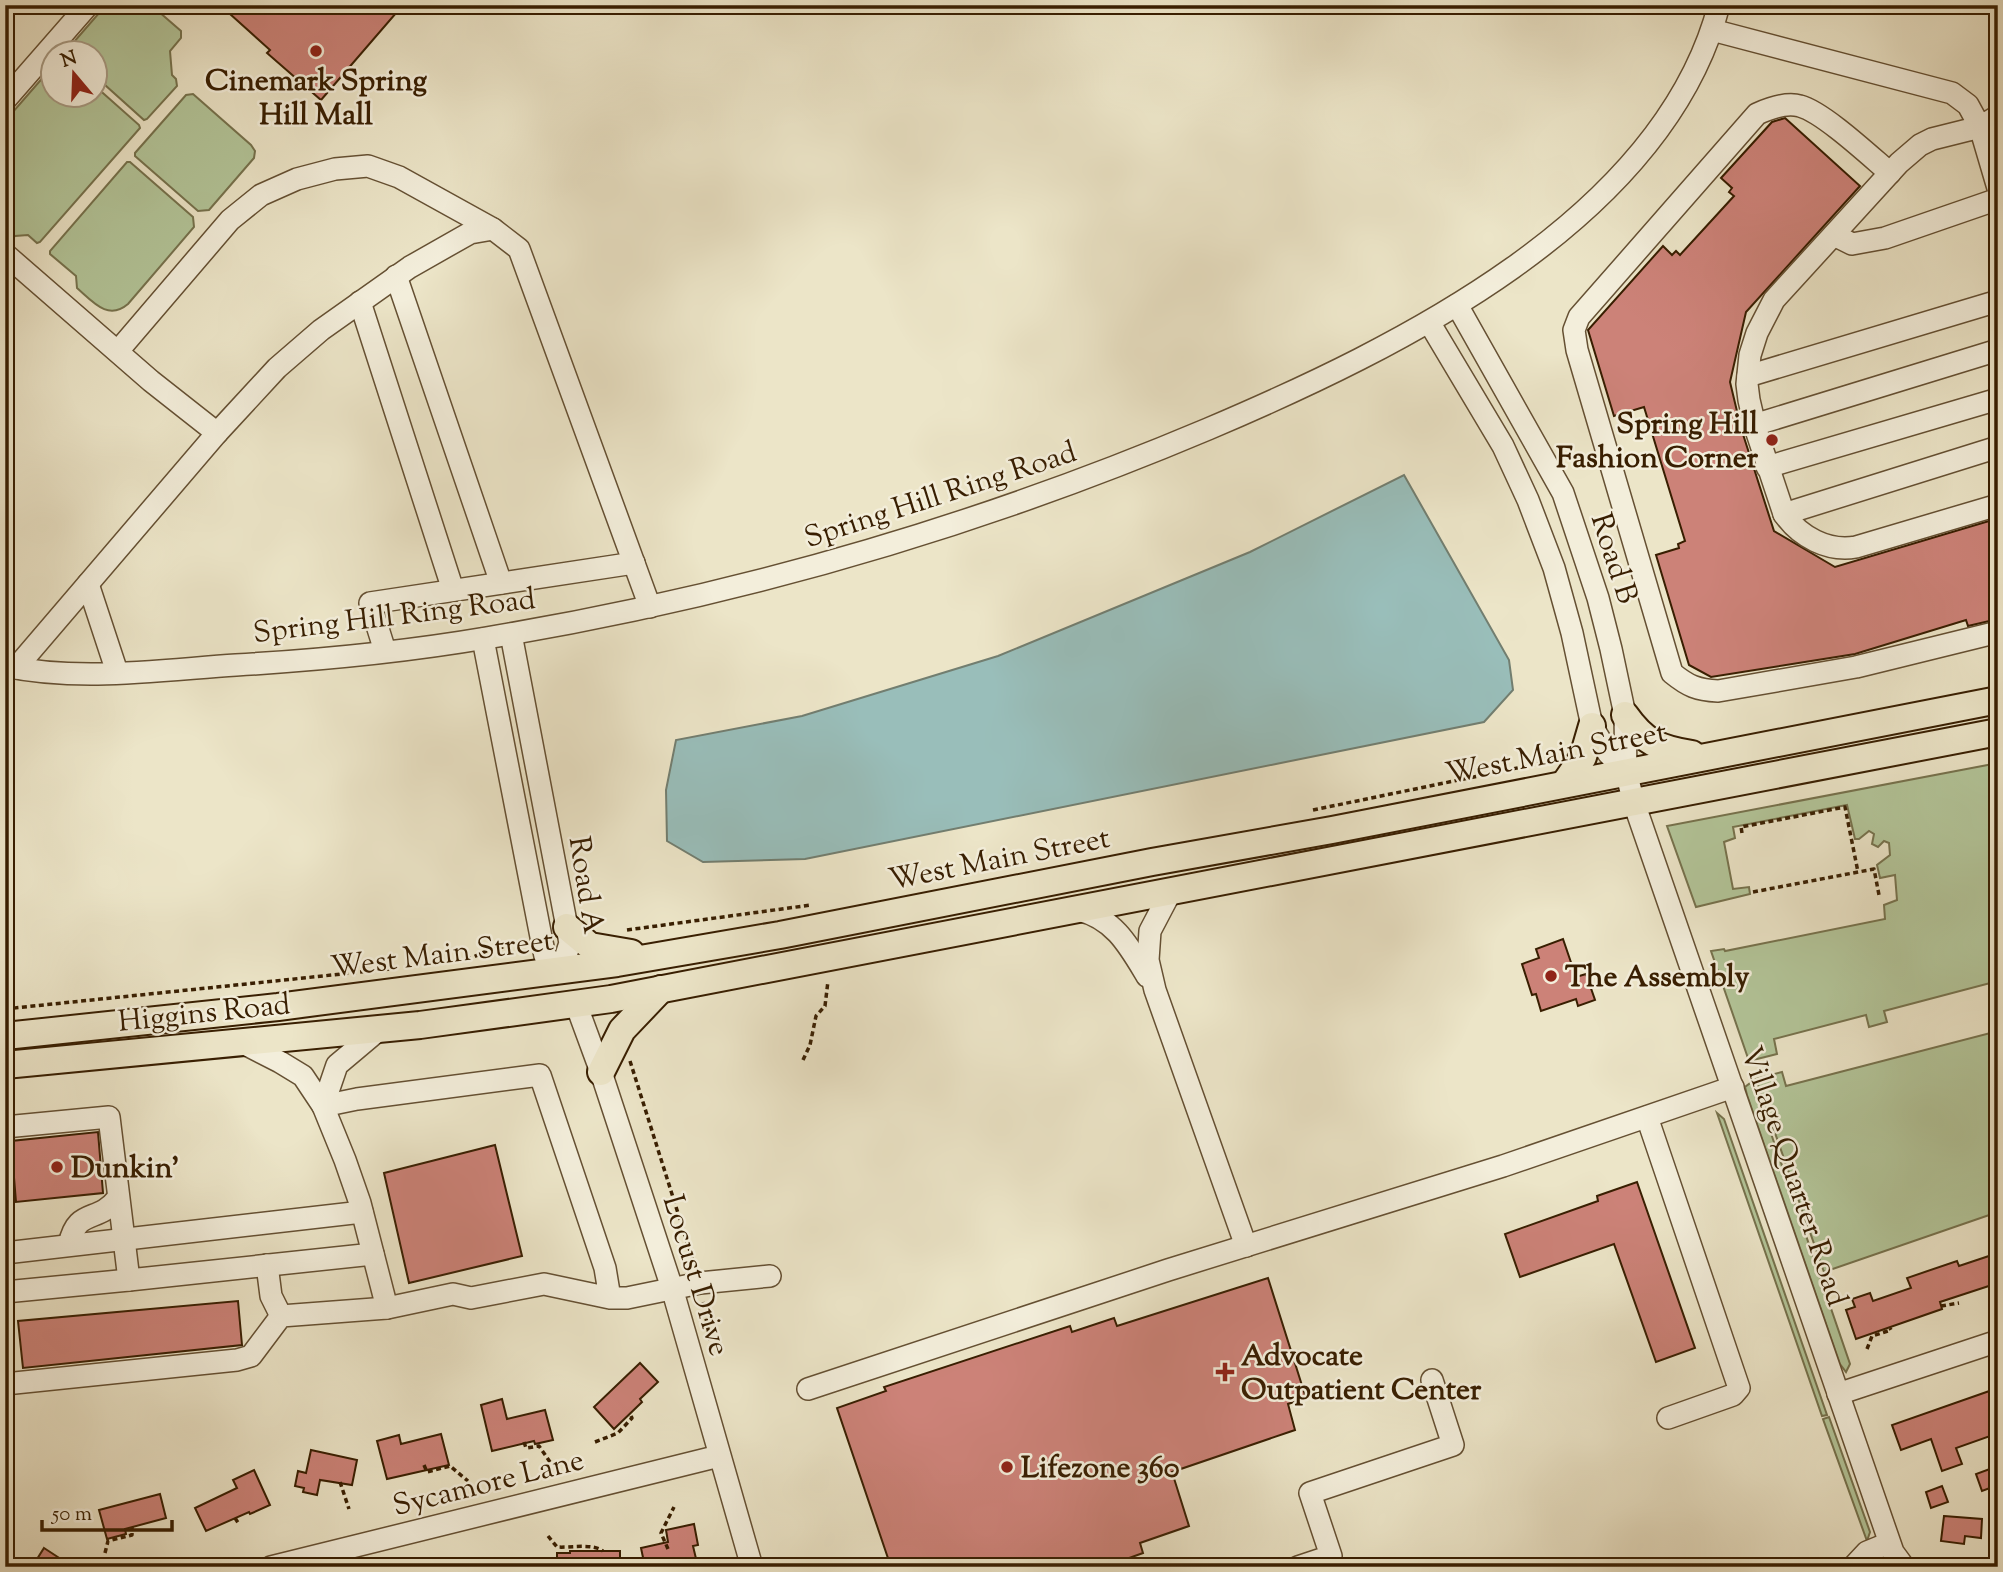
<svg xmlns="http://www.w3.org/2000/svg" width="2003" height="1572" font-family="'Sorts Mill Goudy',serif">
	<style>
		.green { fill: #b3c599; stroke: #76724d; stroke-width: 2 }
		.water { fill: #99beba; stroke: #727e70; stroke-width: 2 }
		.building { fill: #cc8278; stroke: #381e01; stroke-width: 2 }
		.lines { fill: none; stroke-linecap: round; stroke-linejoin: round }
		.minor-casing { stroke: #655033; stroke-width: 24 }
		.major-casing { stroke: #381e01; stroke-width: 30 }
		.path { stroke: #381e01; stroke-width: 3.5; stroke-dasharray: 5 3.5; stroke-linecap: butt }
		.minor { stroke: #f3eedb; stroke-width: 21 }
		.major { stroke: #ece5c8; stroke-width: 26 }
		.poi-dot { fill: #8f2418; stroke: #f3eedb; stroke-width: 2.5 }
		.labels { text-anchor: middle; stroke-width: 5; stroke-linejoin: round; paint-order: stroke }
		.poi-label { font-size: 30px; font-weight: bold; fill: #381e01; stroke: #f3eedb; text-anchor: start }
		.street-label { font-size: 30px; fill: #381e01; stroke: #f3eedb }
	</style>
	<rect width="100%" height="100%" fill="#ece5c8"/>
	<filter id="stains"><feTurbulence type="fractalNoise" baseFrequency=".00286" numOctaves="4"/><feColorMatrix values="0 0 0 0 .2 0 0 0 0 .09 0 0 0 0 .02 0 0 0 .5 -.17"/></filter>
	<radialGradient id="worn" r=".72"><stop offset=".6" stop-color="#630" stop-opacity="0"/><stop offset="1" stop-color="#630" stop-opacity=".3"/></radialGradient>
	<g class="green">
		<polygon points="106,5 151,5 181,31 181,38 170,51 172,75 176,79 177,86 147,119 144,120 95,76 94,52 80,52 73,43"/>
		<polygon points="52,67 52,94 94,94 95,86 139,125 140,128 40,242 37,243 28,235 15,236 11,241 5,236 5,121"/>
		<polygon points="193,94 251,145 255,151 254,158 209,210 198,211 135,156 135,153 186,95"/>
		<path d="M127,162H130L193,217L194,227L128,304C108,321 93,302 77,288L76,276L50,254V251Z"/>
		<polygon points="1998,763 1998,981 1884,1011 1887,1022 1869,1027 1866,1015 1774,1039 1777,1054 1749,1061 1711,951 1724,949 1725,951 1885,919 1884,905 1897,900 1895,875 1880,878 1877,865 1890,855 1889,843 1884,841 1878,847 1872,844 1874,834 1869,831 1859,839 1855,839 1847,805 1733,827 1735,838 1724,842 1733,889 1749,887 1750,894 1696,907 1667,826"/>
		<polygon points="1998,1031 1998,1212 1824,1272 1756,1079 1782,1072 1786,1086"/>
		<polygon points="1753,1081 1850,1364 1846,1372 1840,1364 1747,1095 1745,1087"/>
		<polygon points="1717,1113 1724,1119 1827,1415 1822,1416"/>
		<polygon points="1829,1417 1870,1532 1867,1541 1823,1419"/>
	</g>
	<polygon class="water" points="1404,475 1509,660 1513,690 1484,722 805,859 703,862 667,841 666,790 676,740 802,716 998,656 1250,552"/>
	<g class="building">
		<polygon points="220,5 403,5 321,100 267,53 270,50"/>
		<polygon points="1785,118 1860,186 1746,312 1730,382 1741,428 1774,531 1835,567 1989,521 1991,529 1998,527 1998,619 1968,626 1966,620 1855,654 1711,677 1689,665 1656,555 1679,548 1678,544 1685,541 1644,407 1614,416 1588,330 1663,246 1672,255 1676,251 1680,255 1734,196 1729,192 1732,188 1721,178 1772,122"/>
		<polygon points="1563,939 1576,977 1586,974 1595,1000 1578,1006 1576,999 1541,1011 1536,994 1532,995 1522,964 1539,958 1536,949"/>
		<polygon points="98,1132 103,1193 16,1202 11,1141"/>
		<polygon points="495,1145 522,1256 409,1283 384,1173"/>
		<polygon points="1637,1182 1695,1348 1656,1362 1614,1244 1520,1277 1505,1234 1598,1201 1597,1196"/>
		<polygon points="1998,1253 1998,1283 1940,1302 1942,1309 1856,1339 1846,1310 1855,1307 1852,1299 1870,1293 1873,1301 1911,1288 1907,1278 1957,1261 1959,1266"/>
		<polygon points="1268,1278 1306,1398 1288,1404 1295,1430 1172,1472 1189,1526 1140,1543 1143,1553 1126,1559 1129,1567 891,1567 837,1408 886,1391 884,1387 1070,1326 1072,1332 1114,1318 1117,1326"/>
		<polygon points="238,1301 242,1345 23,1368 18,1321"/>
		<polygon points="640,1363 658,1382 640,1399 642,1402 614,1429 594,1407"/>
		<polygon points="1998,1388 1998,1415 1990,1418 1996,1434 1956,1448 1962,1464 1942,1471 1931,1439 1901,1450 1892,1425"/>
		<polygon points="502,1399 507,1419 545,1410 553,1440 535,1444 534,1441 492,1451 481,1405"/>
		<polygon points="441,1434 449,1465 387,1479 377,1441 399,1435 401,1444"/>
		<polygon points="311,1450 357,1460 352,1485 320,1480 317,1495 303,1492 304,1488 295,1486 298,1471 306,1473"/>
		<polygon points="1998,1466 1998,1485 1982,1491 1976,1474"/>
		<polygon points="254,1470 270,1505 250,1514 249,1512 206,1531 195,1508 237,1488 233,1480"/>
		<polygon points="1942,1486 1948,1502 1931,1508 1926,1492"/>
		<polygon points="160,1494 166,1518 125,1529 126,1534 107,1539 99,1510"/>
		<polygon points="1944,1516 1982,1519 1981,1538 1965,1536 1964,1544 1941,1541"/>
		<polygon points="694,1524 698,1545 693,1546 698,1567 645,1567 641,1548 668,1542 666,1530"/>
		<polygon points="44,1548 73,1567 32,1567"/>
		<polygon points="570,1551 620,1551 620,1567 557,1567 557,1553 570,1553"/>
	</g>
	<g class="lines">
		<defs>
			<g id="minor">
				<polyline points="1712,30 1952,93 1968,105 1980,127 1998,116"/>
				<polyline points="5,100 88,5"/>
				<path d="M1890,173C1870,156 1823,112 1800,106C1786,102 1770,108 1757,114L1579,317L1574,330L1577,350L1672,673C1688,686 1697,690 1718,691L1856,667L1998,632"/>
				<path d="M1998,188L1980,127L1932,139L1920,145L1899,163L1774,300L1757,333L1750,355L1747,384L1749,400L1756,430L1784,514C1800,537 1828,552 1856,547L1998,505"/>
				<polyline points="1834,235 1852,244 1885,238 1998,199"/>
				<polyline points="5,254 151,381 217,433"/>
				<polyline points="396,276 501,583"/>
				<polyline points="360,302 453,590"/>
				<polyline points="1457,305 1563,493 1598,598 1611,649 1625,715 1626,772 1634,803 1893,1552 1904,1567"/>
				<polyline points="1429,322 1503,446 1528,500 1554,568 1572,633 1592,726 1608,753 1626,772"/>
				<polyline points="118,351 230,220 261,195 297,179 335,169 368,166 399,177 493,229 519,249 650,607"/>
				<polyline points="1748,376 1998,301"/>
				<polyline points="1754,425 1998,350"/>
				<polyline points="1767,467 1998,399"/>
				<polyline points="1784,514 1998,447"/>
				<polyline points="88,584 117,672"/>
				<polyline points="483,639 542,942 545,956 561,971 570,943 511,634"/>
				<polyline points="385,651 370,603 634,563"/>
				<path d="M5,666C80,682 161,670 236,665C320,660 404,652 486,638C735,597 976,527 1208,429C1396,349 1663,220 1719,5"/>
				<polyline points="16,668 217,433 277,368 321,330 410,267 470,233 493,229"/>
				<polyline points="1171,891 1150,931 1148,960 1155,990 1246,1246"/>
				<path d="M1078,910C1114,918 1129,946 1147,976"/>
				<polyline points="576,1004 601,1072 672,1288 752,1567"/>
				<polyline points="239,1041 280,1062 303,1076 323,1106 337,1065 381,1028"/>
				<polyline points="1647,1117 1739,1388 1733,1395 1668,1418"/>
				<polyline points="5,1127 109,1117 129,1280 373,1254"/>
				<path d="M69,1245C77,1207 97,1224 117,1199"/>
				<polyline points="5,1253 362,1212"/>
				<polyline points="267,1265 271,1296 281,1316"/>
				<polyline points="5,1292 129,1280"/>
				<polyline points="610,1298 605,1268 540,1075 357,1099 323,1106 345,1160 360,1203 387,1308 453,1294 471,1298 544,1284 610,1298 627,1298 700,1283 770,1276"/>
				<polyline points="5,1384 237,1360 251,1356 281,1316 387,1308"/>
				<polyline points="808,1389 1168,1270 1503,1166 1733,1087"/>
				<polyline points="1838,1394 1998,1341"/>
				<polyline points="271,1567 719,1456"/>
				<polyline points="1298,1567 1331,1556 1310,1493 1453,1445 1432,1380"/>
				<polyline points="1853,1567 1867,1552 1889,1543"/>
			</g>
			<g id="major">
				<path d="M1625,715C1644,742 1659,749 1692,754"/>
				<polyline points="1565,783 1583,757 1592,726"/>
				<polyline points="567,927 590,946 631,953"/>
				<polyline points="5,1036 278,1007 617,963 780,935 1152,862 1332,830 1998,700"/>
				<polyline points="5,1065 420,1025 611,999 1998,732"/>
				<polyline points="601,1072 622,1030 661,989"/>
			</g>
		</defs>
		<use href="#minor" class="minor-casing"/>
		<use href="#major" class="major-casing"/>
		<g class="path">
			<polyline points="1313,810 1556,760"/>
			<polyline points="1742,833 1741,827 1845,807 1858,872"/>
			<polyline points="1753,892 1874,869 1879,895"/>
			<polyline points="627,930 811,905"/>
			<polyline points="467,960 493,948 523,945"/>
			<polyline points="5,1009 390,969"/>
			<polyline points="803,1060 810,1045 816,1016 825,1006 828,981"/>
			<polyline points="630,1061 695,1267"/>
			<polyline points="703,1302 713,1356"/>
			<polyline points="1941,1306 1959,1303"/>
			<polyline points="1867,1349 1872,1336 1891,1330 1890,1328"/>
			<polyline points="524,1442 526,1448 539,1446 550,1462"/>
			<polyline points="595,1442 618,1433 632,1418 630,1414"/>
			<polyline points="424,1465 427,1472 450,1466 468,1481"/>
			<polyline points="340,1482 349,1509"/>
			<polyline points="235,1518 239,1524"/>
			<path d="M548,1536L557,1547C571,1548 592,1543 603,1551"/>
			<polyline points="668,1549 661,1533 674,1507"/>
			<polyline points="105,1553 108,1541 132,1535 132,1527"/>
			<polyline points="479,1567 482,1558"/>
		</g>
		<use href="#minor" class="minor"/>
		<use href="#major" class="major"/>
	</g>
	<g class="poi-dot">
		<circle cx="316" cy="51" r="7"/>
		<circle cx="1772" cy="440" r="7"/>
		<circle cx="1551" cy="976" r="7"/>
		<circle cx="57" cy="1167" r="7"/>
		<path d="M1221.5 1361.5h7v7h7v7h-7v7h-7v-7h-7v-7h7z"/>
		<circle cx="1007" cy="1467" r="7"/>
	</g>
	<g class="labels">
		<g class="poi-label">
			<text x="316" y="90" text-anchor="middle">Cinemark Spring<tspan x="316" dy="34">Hill Mall</tspan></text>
			<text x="1758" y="433" text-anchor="end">Spring Hill<tspan x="1758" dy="34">Fashion Corner</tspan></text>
			<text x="1565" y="986">The Assembly</text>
			<text x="71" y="1177">Dunkin'</text>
			<text x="1241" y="1365">Advocate<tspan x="1241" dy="34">Outpatient Center</tspan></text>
			<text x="1021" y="1477">Lifezone 360</text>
		</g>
		<g class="street-label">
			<text transform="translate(940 494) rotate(-18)" y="10">Spring Hill Ring Road</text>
			<text transform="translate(1615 558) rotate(72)" y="10">Road B</text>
			<text transform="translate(394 615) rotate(-7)" y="10">Spring Hill Ring Road</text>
			<text transform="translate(1556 752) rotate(-11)" y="10">West Main Street</text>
			<text transform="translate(999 858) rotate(-11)" y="10">West Main Street</text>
			<text transform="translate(587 885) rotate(81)" y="10">Road A</text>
			<text transform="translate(442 953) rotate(-7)" y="10">West Main Street</text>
			<text transform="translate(204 1012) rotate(-6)" y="10">Higgins Road</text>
			<text transform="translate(1795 1176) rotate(71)" y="10">Village Quarter Road</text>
			<text transform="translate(697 1275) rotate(73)" y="10">Locust Drive</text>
			<text transform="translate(488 1482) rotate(-14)" y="10">Sycamore Lane</text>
		</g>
	</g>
	<rect width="2003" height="1572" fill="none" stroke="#ece5c8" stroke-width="28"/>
	<rect x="7" y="7" width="1989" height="1558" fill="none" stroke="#381e01" stroke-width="3.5"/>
	<rect x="14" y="14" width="1975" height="1544" fill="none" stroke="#381e01" stroke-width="2"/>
	<g transform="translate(74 74) rotate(341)"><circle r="33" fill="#f3eedb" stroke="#a89b84" stroke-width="2"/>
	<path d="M0-5L12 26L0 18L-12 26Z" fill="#8f2418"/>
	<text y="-10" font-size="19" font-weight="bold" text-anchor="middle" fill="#381e01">N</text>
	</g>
	<path d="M42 1520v10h130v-10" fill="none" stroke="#381e01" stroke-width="3.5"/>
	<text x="52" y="1520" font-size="21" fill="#381e01" stroke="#f3eedb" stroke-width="5" paint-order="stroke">50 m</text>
	<rect width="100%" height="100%" filter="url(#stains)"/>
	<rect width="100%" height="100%" fill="url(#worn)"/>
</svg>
